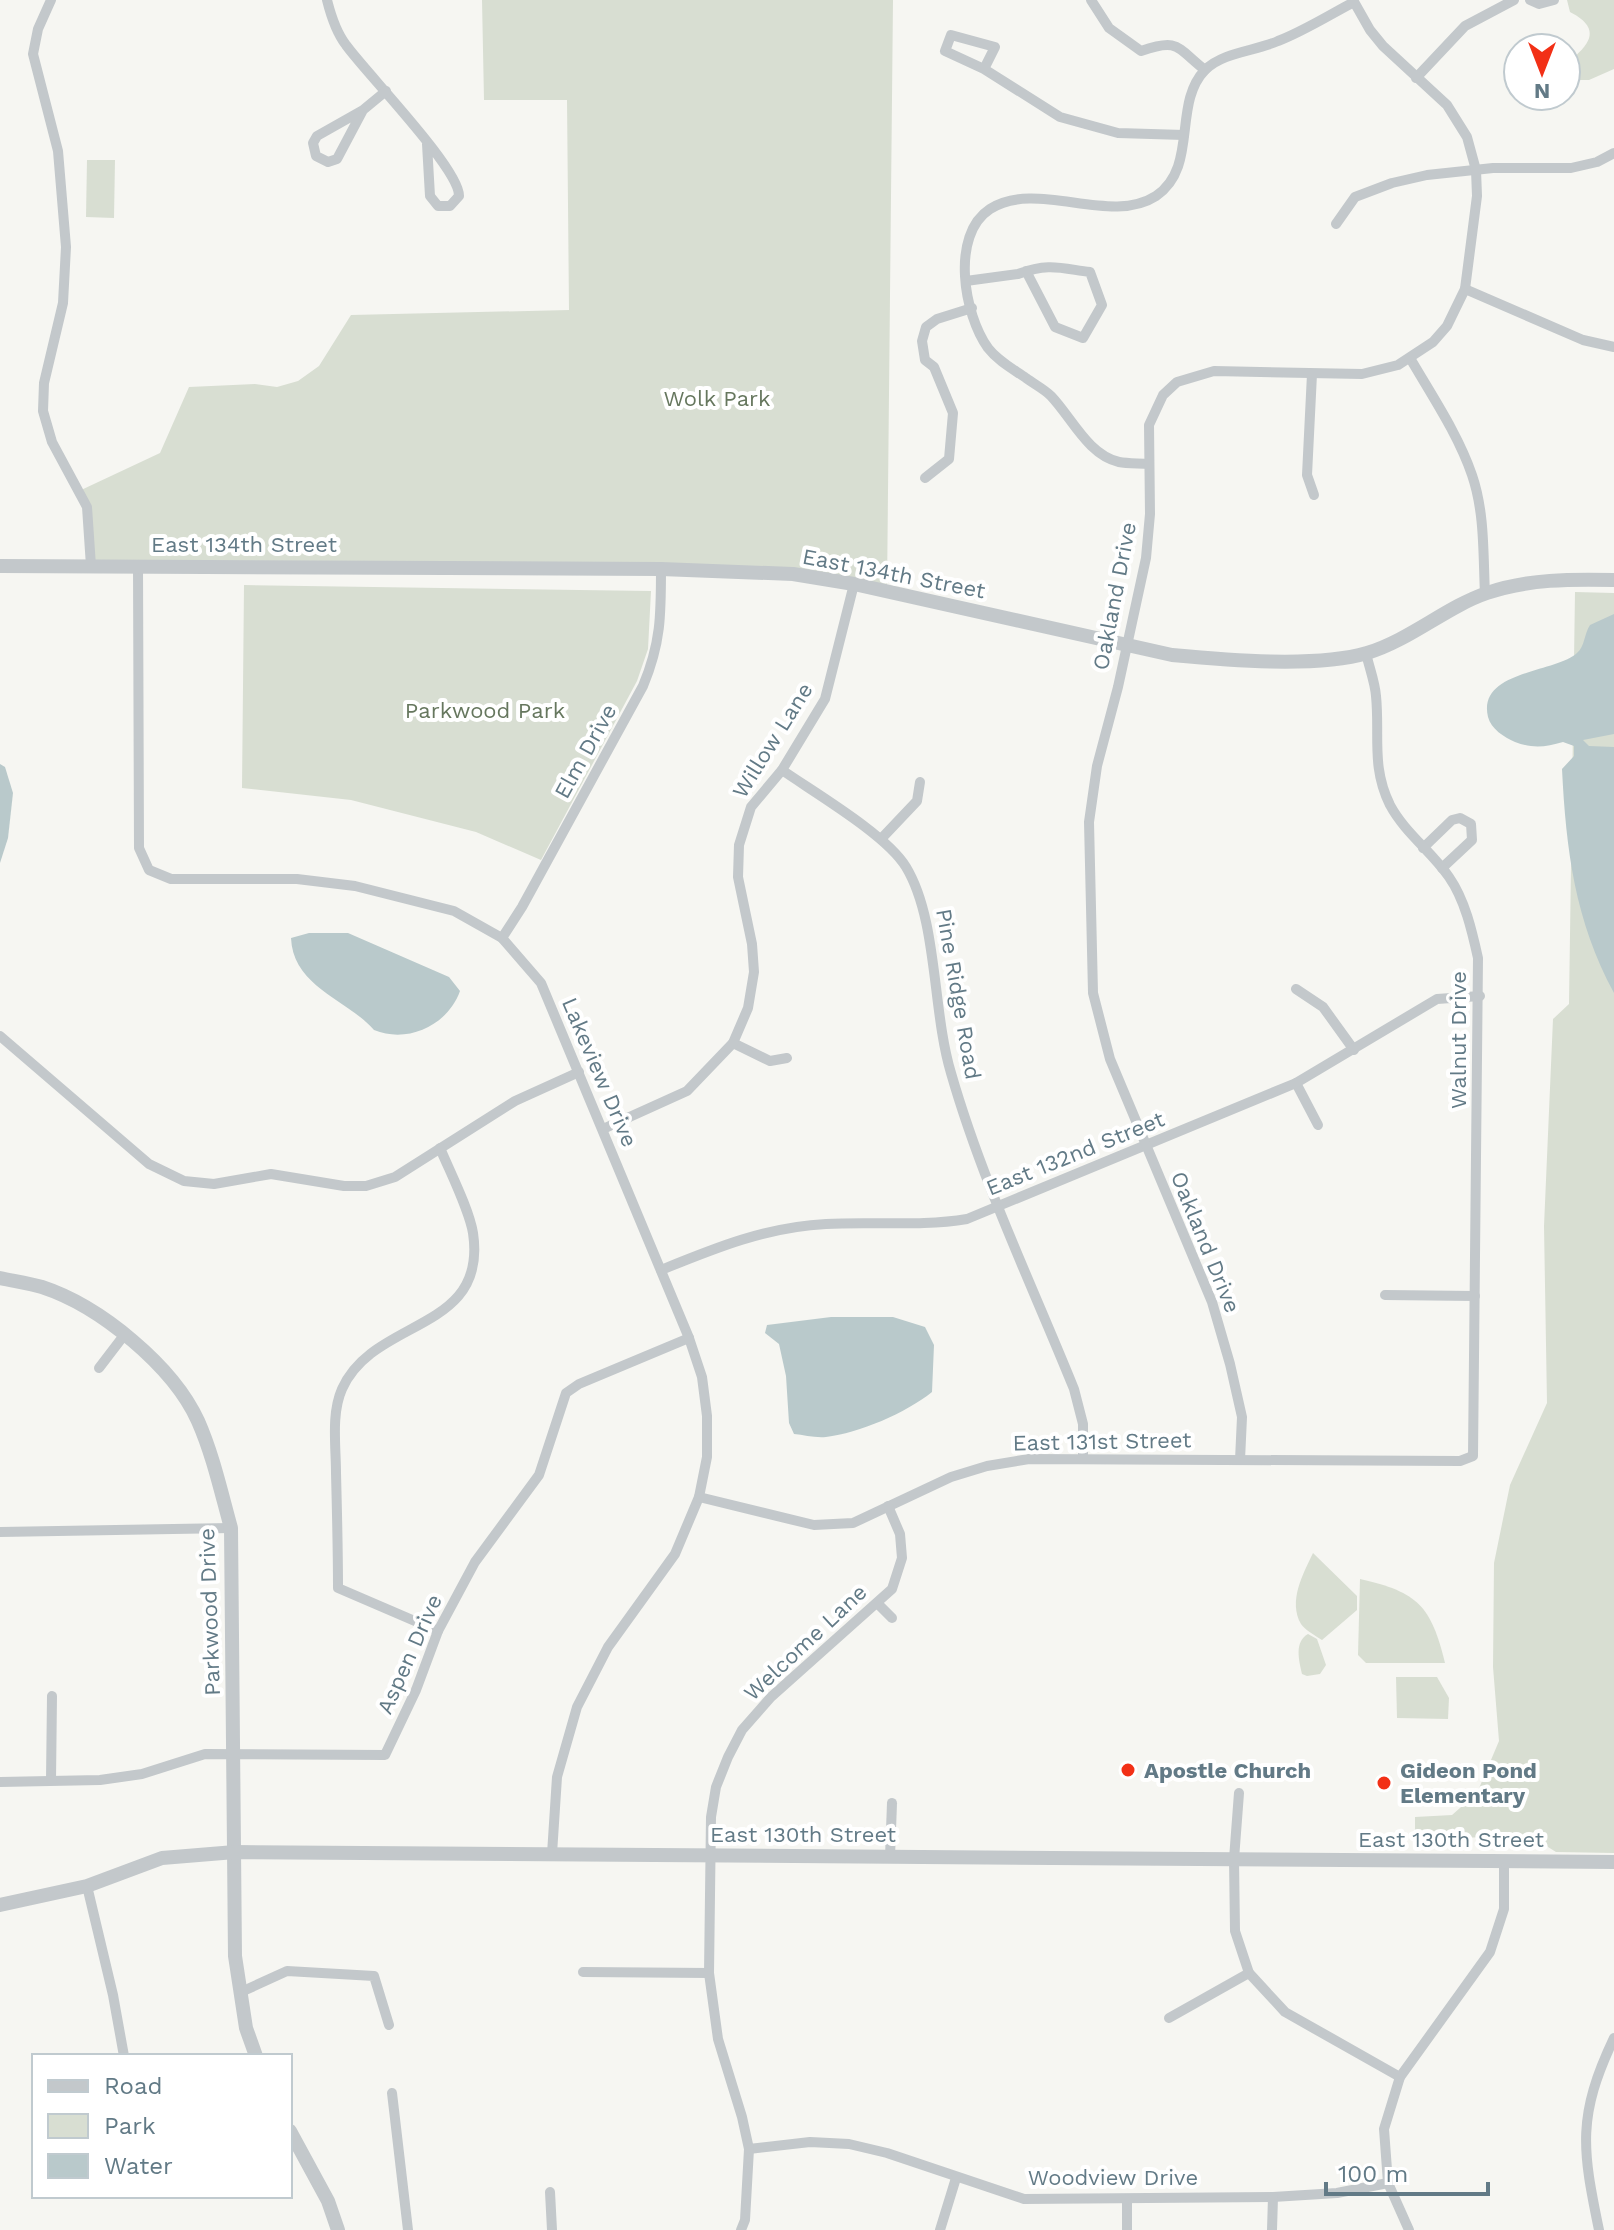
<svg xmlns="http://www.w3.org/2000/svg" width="1614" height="2230" font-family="'Work Sans',sans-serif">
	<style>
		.green { fill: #d8ded2 }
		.water { fill: #b9c9cb }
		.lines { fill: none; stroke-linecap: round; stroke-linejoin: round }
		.minor { stroke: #c3c8cb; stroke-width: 10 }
		.tertiary { stroke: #c3c8cb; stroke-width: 14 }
		.poi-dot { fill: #f23016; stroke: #fff; stroke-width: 3 }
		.labels { text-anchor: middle; stroke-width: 8; stroke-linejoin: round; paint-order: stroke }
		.park-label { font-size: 22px; fill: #66775e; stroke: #fff }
		.street-label { font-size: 22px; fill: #627a86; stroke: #fff }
		.poi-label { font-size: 22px; font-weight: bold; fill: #627a86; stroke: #fff; text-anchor: start }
	</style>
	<rect width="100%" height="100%" fill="#f6f6f2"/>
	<g class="green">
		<polygon points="482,0 893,0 887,591 793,574 91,566 87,507 79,491 160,453 189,387 255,384 277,387 298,381 319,366 351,315 569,310 567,100 484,100"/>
		<path d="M1567,0H1614V69L1589,80H1566V64C1587,47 1605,30 1570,12Z"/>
		<polygon points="87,160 115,160 114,218 86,217"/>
		<polygon points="244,585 651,591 648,649 637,681 541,860 476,832 351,800 242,788"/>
		<polygon points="1575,592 1614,593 1614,1853 1556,1852 1532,1837 1415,1838 1415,1817 1452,1815 1477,1793 1499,1741 1493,1667 1494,1563 1510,1485 1547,1403 1544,1226 1553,1019 1569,1004"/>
		<path d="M1313,1553L1357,1596V1610L1322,1640C1316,1636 1305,1630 1301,1624C1288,1601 1303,1574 1313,1553Z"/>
		<path d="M1360,1579C1418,1592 1431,1606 1445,1663H1366L1358,1655Z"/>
		<path d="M1308,1634L1317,1639L1326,1665L1320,1674L1307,1676L1302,1674C1299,1660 1294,1642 1308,1634Z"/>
		<polygon points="1396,1677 1437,1677 1449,1698 1448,1719 1397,1718"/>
	</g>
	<g class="water">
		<path d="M1614,614V734L1583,740L1589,746L1614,747V993C1575,921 1566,850 1562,769L1574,756V746L1563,742C1546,747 1533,749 1515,742C1504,737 1491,729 1488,717C1477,670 1556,673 1577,653C1585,646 1584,634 1590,625Z"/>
		<polygon points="0,764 5,767 13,793 8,838 0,863"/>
		<path d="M309,933H348L449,977L460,991C448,1025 408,1044 374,1030C347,999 293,987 291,938Z"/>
		<path d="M831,1317H893L925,1327L934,1345L932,1392C906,1413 859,1433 826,1437C815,1438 804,1435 794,1434L789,1423L786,1376L779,1344L765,1333L767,1325Z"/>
	</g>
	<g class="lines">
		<g class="minor">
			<polyline points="51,0 38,29 33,54 58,151 66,247 63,303 44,383 43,411 52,442 87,507 91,566"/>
			<path d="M327,0C331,16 336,32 346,45C366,73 460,169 459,196L450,206H438L430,196L427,144"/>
			<path d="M1091,0L1109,28L1141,51C1179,38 1176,47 1205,70"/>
			<polyline points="1530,0 1539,4 1554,0"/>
			<polyline points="984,69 995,47 951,35 945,51 984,69 1060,117 1118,133 1184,135"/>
			<polyline points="1416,78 1465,26 1514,0"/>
			<polyline points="363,110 337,159 328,162 316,156 313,143 317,136 363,110 386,91"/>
			<polyline points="1336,224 1355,197 1392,183 1427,175 1493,168 1571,168 1597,162 1614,153"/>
			<path d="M966,281L1018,274C1049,263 1059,268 1090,272L1102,305L1083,338L1055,327L1026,271"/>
			<polyline points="1465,289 1583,340 1614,347"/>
			<path d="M1410,358C1432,396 1458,434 1472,475C1485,513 1483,554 1485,594"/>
			<polyline points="1312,374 1307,475 1314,495"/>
			<path d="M1149,464C1140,463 1128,464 1119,462C1088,455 1072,418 1051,396C1044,389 1034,384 1026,378C1013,369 998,361 988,348C964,315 950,235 990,209C1037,179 1110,226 1156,196C1199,167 1172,104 1205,70C1223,52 1256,51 1278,41C1304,31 1329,15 1354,2"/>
			<polyline points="925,478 949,459 953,413 934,367 925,360 922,341 926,327 937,319 972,308"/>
			<polyline points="138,566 139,848 149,870 171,879 297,879 355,886 454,911 502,938 541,983 689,1338 702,1377 707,1416 707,1457 699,1497 675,1554 608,1647 577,1707 557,1777 552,1854"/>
			<path d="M782,770C815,793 887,835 906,867C938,920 932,1010 951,1073C982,1181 1032,1285 1074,1389L1083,1424V1458"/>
			<polyline points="881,839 917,801 920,782"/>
			<polyline points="1423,848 1452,820 1460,818 1471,824 1472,840 1442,868"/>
			<path d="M502,938L522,907L643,686C661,643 661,615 661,569"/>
			<polyline points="1296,989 1323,1007 1354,1050"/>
			<polyline points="0,1036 149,1164 184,1181 214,1184 271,1174 344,1186 366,1186 395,1177 515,1101 579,1072"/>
			<polyline points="733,1043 770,1061 787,1058"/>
			<polyline points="1296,1083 1318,1125"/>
			<polyline points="603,1129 687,1091 733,1043 748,1008 754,972 752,944 738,877 739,845 751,807 782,770 825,699 854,584"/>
			<path d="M661,1270C715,1248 766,1227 826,1224C873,1221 920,1227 967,1219L1296,1083L1437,999L1480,996"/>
			<polyline points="1385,1295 1475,1296"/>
			<polyline points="99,1368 125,1334"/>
			<polyline points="1240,1460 1242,1417 1230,1364 1212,1302 1110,1059 1093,993 1089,822 1097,766 1118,687 1146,558 1150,514 1149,425 1163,395 1177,382 1214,371 1362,374 1398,365 1433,342 1447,326 1465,289 1477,196 1476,170 1467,137 1447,105 1383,46 1370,30 1353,0"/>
			<path d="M699,1497L814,1525L853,1523L951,1477L987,1466L1029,1459L1460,1461L1473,1456L1478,958C1472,931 1465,900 1449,877C1431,851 1405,833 1390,805C1371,767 1380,735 1376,696C1375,682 1369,667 1366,653"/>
			<polyline points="0,1532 231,1528"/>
			<polyline points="877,1603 892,1618"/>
			<path d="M438,1631L338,1588C338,1550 337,1511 336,1473C336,1446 331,1414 342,1389C374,1317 488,1333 473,1233C469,1209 450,1172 440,1148"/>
			<polyline points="51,1780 52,1696"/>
			<polyline points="0,1782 100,1780 142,1774 205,1754 385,1755 416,1690 438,1631 475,1562 539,1475 566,1393 579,1384 689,1338"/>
			<polyline points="1239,1793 1234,1859 1235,1931 1249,1973 1285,2012 1400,2077"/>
			<polyline points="890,1857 892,1803"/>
			<polyline points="87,1886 113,1995 124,2056"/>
			<polyline points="583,1972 709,1973"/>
			<polyline points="241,1992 287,1971 374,1976 389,2025"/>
			<polyline points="1169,2018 1249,1973"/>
			<polyline points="392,2093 408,2230"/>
			<polyline points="749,2149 810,2142 849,2144 887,2153 1024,2199 1273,2197 1337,2193 1388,2183"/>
			<polyline points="550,2192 552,2230"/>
			<polyline points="741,2230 745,2220 749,2149 742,2117 718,2039 709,1973 711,1817 716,1787 728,1757 742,1730 771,1697 892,1589 902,1558 900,1534 888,1506"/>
			<polyline points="940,2230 956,2178"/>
			<polyline points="1127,2230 1127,2199"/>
			<polyline points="1272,2230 1273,2197"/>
			<polyline points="1409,2230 1388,2183 1384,2129 1400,2077 1490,1952 1504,1909 1504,1862"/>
			<path d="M1599,2230C1582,2148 1577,2116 1614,2038"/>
		</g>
		<g class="tertiary">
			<path d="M0,566L661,569L793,574L854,584L1172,655C1225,660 1316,668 1367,653C1410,640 1446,607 1487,593C1528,579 1571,579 1614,580"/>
			<path d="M0,1278C14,1281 29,1283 42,1287C100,1306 173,1366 198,1421C213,1455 221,1492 231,1528L235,1956L246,2028L256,2056"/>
			<polyline points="0,1905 87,1886 162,1858 235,1852 1614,1862"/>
			<polyline points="290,2131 328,2201 338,2230"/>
		</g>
	</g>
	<g class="poi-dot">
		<circle cx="1128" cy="1770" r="8"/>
		<circle cx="1384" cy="1783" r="8"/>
	</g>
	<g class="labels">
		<g class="park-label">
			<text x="717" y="406">Wolk Park</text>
			<text x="485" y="718">Parkwood Park</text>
		</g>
		<g class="street-label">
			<text x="244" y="552">East 134th Street</text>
			<text transform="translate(894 573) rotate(11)" y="8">East 134th Street</text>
			<text transform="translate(1114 596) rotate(-79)" y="8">Oakland Drive</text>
			<text transform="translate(772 740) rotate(-58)" y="8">Willow Lane</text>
			<text transform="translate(585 751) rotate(-61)" y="8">Elm Drive</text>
			<text transform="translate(959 994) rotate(80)" y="8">Pine Ridge Road</text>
			<text transform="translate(1458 1040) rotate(-90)" y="8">Walnut Drive</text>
			<text transform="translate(600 1072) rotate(67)" y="8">Lakeview Drive</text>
			<text transform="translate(1075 1153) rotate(-22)" y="8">East 132nd Street</text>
			<text transform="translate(1206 1242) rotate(68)" y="8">Oakland Drive</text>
			<text transform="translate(1102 1441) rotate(-1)" y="8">East 131st Street</text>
			<text transform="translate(209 1612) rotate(-92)" y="8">Parkwood Drive</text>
			<text transform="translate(805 1642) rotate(-43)" y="8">Welcome Lane</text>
			<text transform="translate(409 1654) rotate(-66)" y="8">Aspen Drive</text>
			<text x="803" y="1842">East 130th Street</text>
			<text x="1451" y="1847">East 130th Street</text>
			<text x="1113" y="2185">Woodview Drive</text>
		</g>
		<g class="poi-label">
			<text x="1144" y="1778">Apostle Church</text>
			<text x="1400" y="1778">Gideon Pond<tspan x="1400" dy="25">Elementary</tspan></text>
		</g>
	</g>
	<rect x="32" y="2054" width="260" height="144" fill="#ffffff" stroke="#c0cacf" stroke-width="2"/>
	<rect x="48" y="2080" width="40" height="12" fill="#c3c8cb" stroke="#c0cacf" stroke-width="2"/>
	<text x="104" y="2094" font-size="24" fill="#627a86">Road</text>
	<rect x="48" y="2114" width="40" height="24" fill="#d8ded2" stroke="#c0cacf" stroke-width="2"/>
	<text x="104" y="2134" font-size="24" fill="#627a86">Park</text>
	<rect x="48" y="2154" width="40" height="24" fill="#b9c9cb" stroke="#c0cacf" stroke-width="2"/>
	<text x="104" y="2174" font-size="24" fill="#627a86">Water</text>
	<g transform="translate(1542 72) rotate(180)"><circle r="38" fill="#ffffff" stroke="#c0cacf" stroke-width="2"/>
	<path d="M0-6L14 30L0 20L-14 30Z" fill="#f23016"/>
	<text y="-12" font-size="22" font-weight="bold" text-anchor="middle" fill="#627a86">N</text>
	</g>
	<path d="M1326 2182v12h162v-12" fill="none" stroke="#627a86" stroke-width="4"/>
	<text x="1338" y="2182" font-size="24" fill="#627a86" stroke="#ffffff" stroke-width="6" paint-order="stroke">100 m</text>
</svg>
